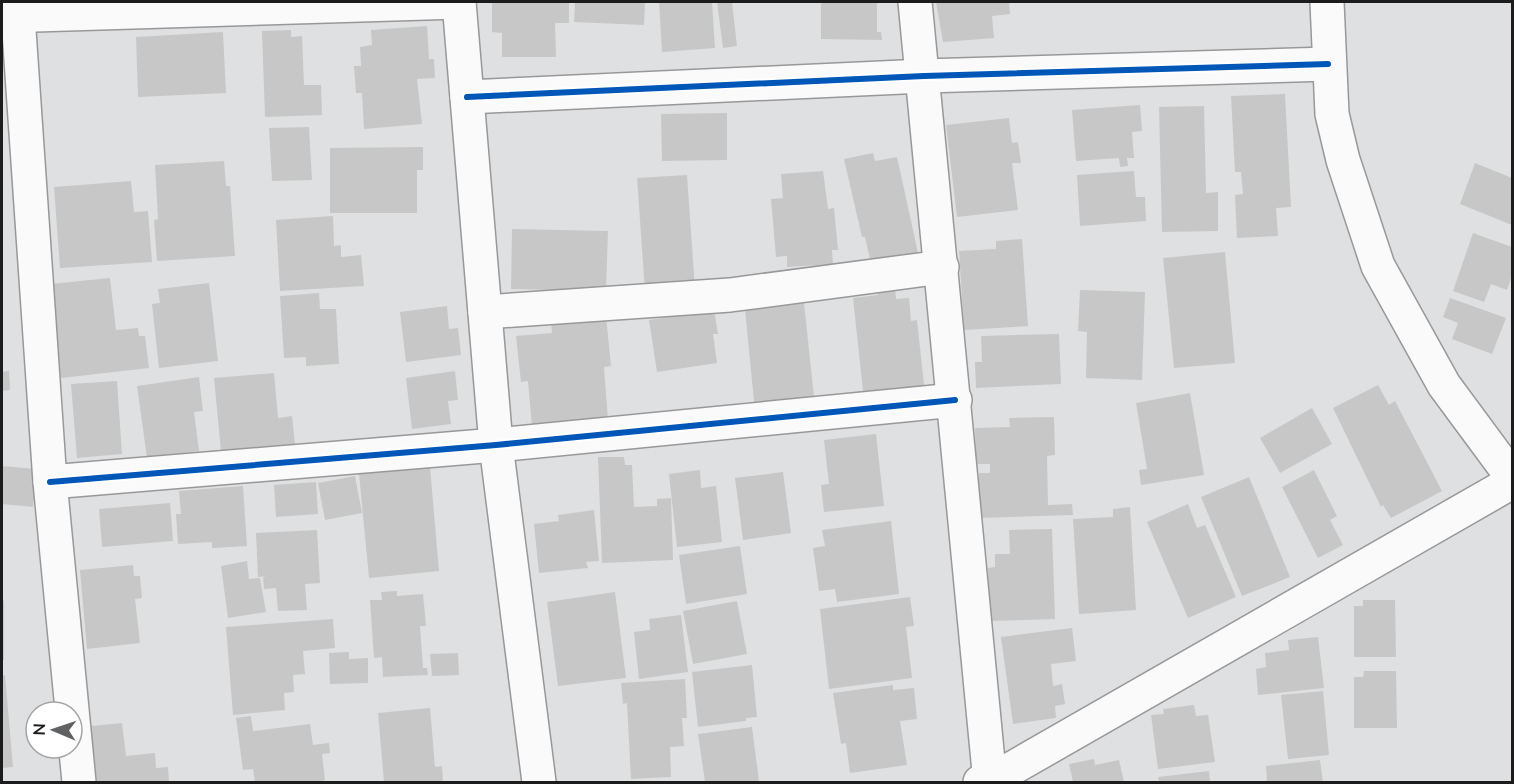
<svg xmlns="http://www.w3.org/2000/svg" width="1514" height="784" font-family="Lato,sans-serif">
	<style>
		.building { fill: #c7c7c7 }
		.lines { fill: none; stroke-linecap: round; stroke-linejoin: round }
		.minor-casing { stroke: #98989a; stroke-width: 36 }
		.minor { stroke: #fafafa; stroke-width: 33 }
		.cycleway-casing { stroke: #fff; stroke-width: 10 }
		.cycleway { stroke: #0057b8; stroke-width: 6 }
	</style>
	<rect width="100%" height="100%" fill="#dfe0e1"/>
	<g class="building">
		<polygon points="492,2 569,2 569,23 555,23 556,57 502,57 502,33 492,32"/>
		<polygon points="575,2 645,2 644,25 574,22"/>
		<polygon points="659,2 712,2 715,48 662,52"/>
		<polygon points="717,2 732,2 737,46 723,48"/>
		<polygon points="821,2 877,2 877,32 881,32 882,40 821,39"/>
		<polygon points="936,2 1009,2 1010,14 992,16 994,38 943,42"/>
		<polygon points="427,26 429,59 434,59 435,78 417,79 422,124 364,129 362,93 356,93 354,66 361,66 360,47 372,45 371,30"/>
		<polygon points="291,30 291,37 302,36 304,85 321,85 322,115 265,117 262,31"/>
		<polygon points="223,32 226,93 138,97 136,37"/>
		<polygon points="1285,94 1291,207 1276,208 1278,236 1237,238 1235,195 1243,194 1241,172 1235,172 1231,96"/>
		<polygon points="1140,105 1142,131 1132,132 1134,158 1127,158 1128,166 1120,167 1119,158 1076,161 1072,110"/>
		<polygon points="1204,106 1206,193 1218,192 1218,231 1162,232 1159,107"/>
		<polygon points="727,113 727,160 662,161 661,114"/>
		<polygon points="1009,118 1012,143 1018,142 1021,163 1012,163 1018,210 957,217 946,125"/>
		<polygon points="309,127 312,180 272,181 269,128"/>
		<polygon points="423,147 423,170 417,170 417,213 330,213 330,148"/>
		<polygon points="873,153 875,161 897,157 918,253 871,263 865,237 862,237 844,159"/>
		<polygon points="224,161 226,186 230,186 235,256 157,261 154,220 158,219 155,165"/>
		<polygon points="1475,163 1512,178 1512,225 1460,204"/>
		<polygon points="823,171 828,209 834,208 838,250 832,250 833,264 787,267 787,256 776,257 771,199 783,198 781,174"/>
		<polygon points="1134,171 1136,197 1145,197 1146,221 1080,226 1077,175"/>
		<polygon points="687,175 695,288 645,291 637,178"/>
		<polygon points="131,181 134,212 148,211 152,262 60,268 54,187"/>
		<polygon points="333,216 334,246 341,245 341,257 361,255 364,286 280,291 276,220"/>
		<polygon points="512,229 608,231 606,291 511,289"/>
		<polygon points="1473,233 1512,247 1512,275 1507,290 1491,284 1484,302 1453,291"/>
		<polygon points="1022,239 1028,326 964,330 959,251 996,249 996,241"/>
		<polygon points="1225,252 1235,363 1174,368 1163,258"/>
		<polygon points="110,278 116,330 138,328 139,336 145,336 149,368 61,378 51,284"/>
		<polygon points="209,283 218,361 159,368 152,304 160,303 158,289"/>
		<polygon points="895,286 896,299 909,298 911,321 917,320 925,394 864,400 853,298 878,295 878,287"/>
		<polygon points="1080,290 1145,292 1142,380 1086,378 1087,332 1078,331"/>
		<polygon points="319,293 320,309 336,309 339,364 306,366 306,357 284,358 280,296"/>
		<polygon points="1450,298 1506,318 1492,354 1452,339 1458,323 1443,317"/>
		<polygon points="804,303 815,406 755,412 745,309"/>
		<polygon points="447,306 449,329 458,328 461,355 406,362 400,312"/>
		<polygon points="714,310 718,334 713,334 717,363 657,372 649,320"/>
		<polygon points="606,316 611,366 604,367 608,420 532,427 528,381 521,382 516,336 552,333 551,321"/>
		<polygon points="1059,334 1061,384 976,388 975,362 982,362 981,336"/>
		<polygon points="9,371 10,390 2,391 2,372"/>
		<polygon points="455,371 458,400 448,401 451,424 412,429 406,378"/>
		<polygon points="274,373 278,418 292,416 295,444 221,451 214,378"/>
		<polygon points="199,377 203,411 194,412 199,451 147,458 137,386"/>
		<polygon points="117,381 122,454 77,458 71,384"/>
		<polygon points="1378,385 1389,405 1395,401 1442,491 1391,518 1383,505 1381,507 1333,408"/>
		<polygon points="1190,393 1204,475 1141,485 1139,470 1147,469 1136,403"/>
		<polygon points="1312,408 1332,444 1280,473 1260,438"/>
		<polygon points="1054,417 1055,455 1047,456 1048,505 1072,504 1073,515 979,518 979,473 990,473 990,464 976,464 975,428 1010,427 1009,418"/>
		<polygon points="876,434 884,506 824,512 821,485 829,484 824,440"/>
		<polygon points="598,457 624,457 625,465 632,465 634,507 657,506 657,499 671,498 673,560 602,563"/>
		<polygon points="2,466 36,469 33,507 2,504"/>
		<polygon points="430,467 439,571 369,578 359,474"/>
		<polygon points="700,470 701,488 716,486 722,542 677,547 669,474"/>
		<polygon points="1314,470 1337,516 1330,520 1343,545 1318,558 1282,487"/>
		<polygon points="783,472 791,533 743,540 735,478"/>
		<polygon points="355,476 362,513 325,520 318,483"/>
		<polygon points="1249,477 1290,577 1242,596 1201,497"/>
		<polygon points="316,482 318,514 276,517 274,485"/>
		<polygon points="243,486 247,546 212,548 212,542 178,544 176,514 181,514 179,491"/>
		<polygon points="170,503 173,541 102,547 99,509"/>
		<polygon points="1188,504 1197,528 1205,525 1236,597 1188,618 1147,522"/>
		<polygon points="1130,507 1136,610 1079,614 1073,519 1113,517 1113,509"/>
		<polygon points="594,510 599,561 586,562 588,568 539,573 534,524 559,521 558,515"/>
		<polygon points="891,521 899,594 837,602 835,589 819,591 813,548 825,546 822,530"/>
		<polygon points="1052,529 1055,619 990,621 988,568 995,567 995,554 1010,554 1009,530"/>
		<polygon points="317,530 320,583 305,584 307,610 278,611 276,588 264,589 263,577 266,576 258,577 256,533"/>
		<polygon points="740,546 747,594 686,604 679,555"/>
		<polygon points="247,561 249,579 260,578 266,612 228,618 221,566"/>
		<polygon points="133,565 134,576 140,576 142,598 135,599 140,643 87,649 80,570"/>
		<polygon points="397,591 397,596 423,594 426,626 420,626 423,668 427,668 428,675 383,677 382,657 374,658 370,600 382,600 381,592"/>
		<polygon points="615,592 626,678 558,686 547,602"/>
		<polygon points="2,595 4,602 4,660 2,660"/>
		<polygon points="910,597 914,626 906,627 912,678 829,689 820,609"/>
		<polygon points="1363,600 1395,600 1396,657 1354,657 1354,606 1363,606"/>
		<polygon points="737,601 747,654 693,664 683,611"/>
		<polygon points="681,615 688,672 639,679 634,632 650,630 649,619"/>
		<polygon points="333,619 335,648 303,651 305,674 293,675 294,692 284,693 285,710 233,715 226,627"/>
		<polygon points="1072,628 1076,661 1051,664 1053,686 1062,684 1065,704 1055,706 1056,718 1013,724 1001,637"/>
		<polygon points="1318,637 1324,688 1258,695 1256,669 1266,667 1265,653 1289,650 1288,640"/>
		<polygon points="349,652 349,659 368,658 368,683 330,684 329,653"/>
		<polygon points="458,653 459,675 432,676 430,654"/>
		<polygon points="752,665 757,717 746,718 746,721 698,727 692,672"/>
		<polygon points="1364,671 1396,671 1397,728 1354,728 1354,677 1363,677"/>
		<polygon points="5,675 13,767 2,768 2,676"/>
		<polygon points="685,679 687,718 682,718 684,746 670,747 671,777 631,779 627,703 623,704 621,683"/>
		<polygon points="893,685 893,690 914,688 917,719 900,721 907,765 850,773 846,743 841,744 833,693"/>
		<polygon points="1323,691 1329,755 1288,759 1281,695"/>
		<polygon points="1194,705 1196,716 1208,715 1215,762 1158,769 1151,715 1164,714 1163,709"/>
		<polygon points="430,708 435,767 442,766 443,782 384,782 378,713"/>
		<polygon points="251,716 253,731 310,724 313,745 329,743 330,753 322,754 325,780 320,782 255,782 253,769 243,770 236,718"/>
		<polygon points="122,723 126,756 155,753 156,768 168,767 169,782 97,782 91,726"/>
		<polygon points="752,727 759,781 705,782 698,734"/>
		<polygon points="1094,759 1095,765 1119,760 1124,782 1073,782 1069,764"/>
		<polygon points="1320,760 1323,782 1267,782 1266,766"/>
		<polygon points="1209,771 1210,782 1159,782 1158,777"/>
	</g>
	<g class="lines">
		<defs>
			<g id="minor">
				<polyline points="459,2 496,445 539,782"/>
				<polyline points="915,2 990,782"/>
				<polyline points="1327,2 1332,114 1343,160 1378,266 1444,385 1512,477"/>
				<polyline points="2,16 459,2"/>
				<polyline points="18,16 50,482 79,782"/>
				<polyline points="467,97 924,76 1328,64"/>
				<polyline points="485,312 730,295 942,267"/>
				<polyline points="50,482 496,445 955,400"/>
				<polyline points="980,782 990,781 1512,482"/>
			</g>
		</defs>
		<use href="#minor" class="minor-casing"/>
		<use href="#minor" class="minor"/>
		<defs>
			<g id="cycleway">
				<polyline points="467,97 924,76 1328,64"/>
				<polyline points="50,482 496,445 955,400"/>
			</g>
		</defs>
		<use href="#cycleway" class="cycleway-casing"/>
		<use href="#cycleway" class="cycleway"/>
	</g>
	<rect width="1514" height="784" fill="none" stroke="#1c1c1d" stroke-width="6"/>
	<g transform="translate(54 730) rotate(272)"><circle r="28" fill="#ffffff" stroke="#a4a4a5" stroke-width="1.5"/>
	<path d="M0-4.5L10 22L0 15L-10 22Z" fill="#606162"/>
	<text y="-9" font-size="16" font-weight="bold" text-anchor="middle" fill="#1c1c1d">N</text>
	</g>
</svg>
